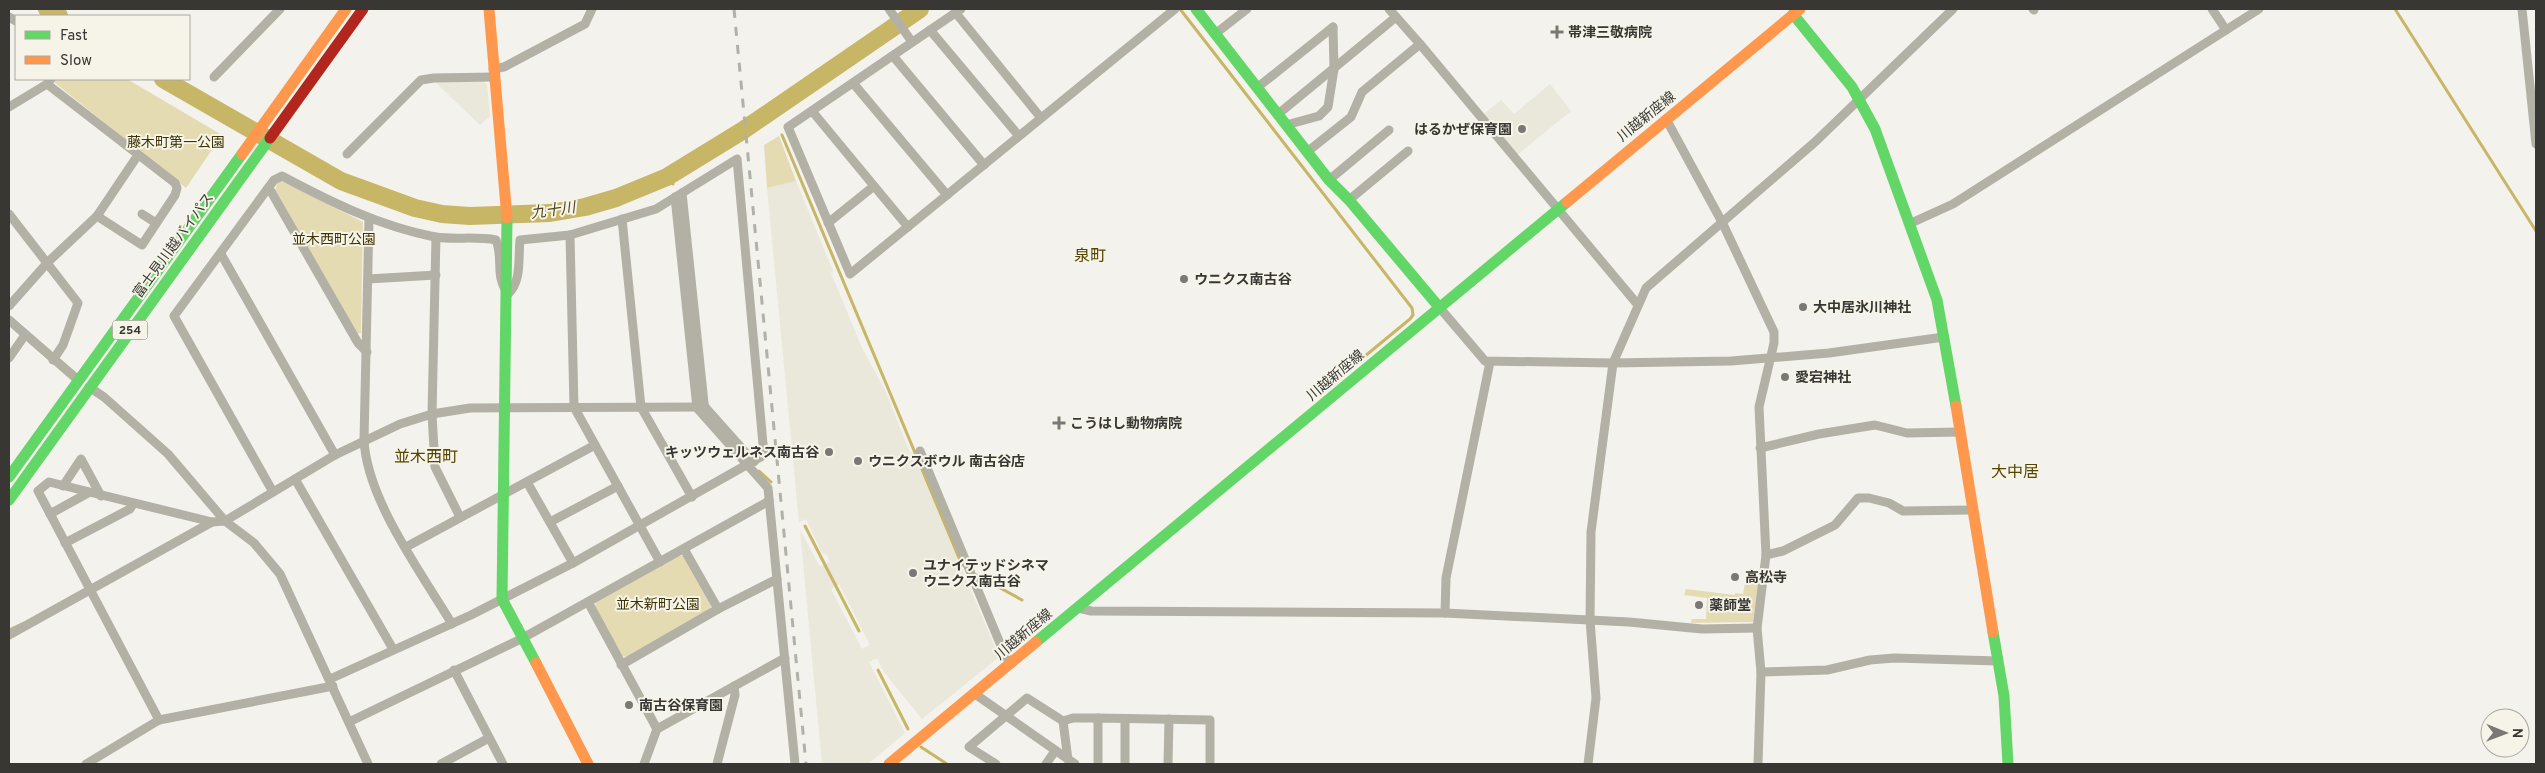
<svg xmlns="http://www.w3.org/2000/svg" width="2545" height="773" font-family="Overpass,'Noto Sans JP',sans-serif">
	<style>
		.built { fill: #eae7db; fill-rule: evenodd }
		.green { fill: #e5dbb3 }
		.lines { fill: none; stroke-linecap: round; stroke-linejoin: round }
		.stream { stroke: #c8b667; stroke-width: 3 }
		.river { stroke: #c8b667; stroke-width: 18 }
		.street { stroke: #b3b1a5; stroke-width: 9 }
		.fast { stroke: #63d668; stroke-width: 11 }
		.slow { stroke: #ff974d; stroke-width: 11 }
		.jam { stroke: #b3261e; stroke-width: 11 }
		.rail { stroke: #b2b1a7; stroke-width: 3; stroke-dasharray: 9 9; stroke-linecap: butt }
		.poi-dot { fill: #797874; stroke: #f6f4e9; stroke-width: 2 }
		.labels { text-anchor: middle; stroke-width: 4; stroke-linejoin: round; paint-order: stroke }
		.shield { fill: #f6f4e9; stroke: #71706a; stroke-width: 1 }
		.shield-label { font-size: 12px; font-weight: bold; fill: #383733 }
		.poi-label { font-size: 14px; font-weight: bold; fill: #383733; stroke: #f6f4e9; text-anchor: start }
		.street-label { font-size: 14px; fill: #383733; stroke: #f6f4e9 }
		.park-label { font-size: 14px; fill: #3e3304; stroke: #f6f4e9 }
		.water-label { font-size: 15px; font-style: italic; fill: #51461b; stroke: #f6f4e9 }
		.quarter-label { font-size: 16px; fill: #544602; stroke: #f6f4e9 }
	</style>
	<rect width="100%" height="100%" fill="#f3f2ec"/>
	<g class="built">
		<polygon points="434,81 483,81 487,85 490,116 480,125"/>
		<polygon points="1550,84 1571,111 1517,155 1485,117 1485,113 1501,100 1514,114"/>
		<path d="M796,181L833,271L831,273L863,350L885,390L910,453L916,452L920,460L917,462L999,657L922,719L884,672L877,658L869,662L905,733L868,764H822L800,530L819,565L822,566L830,562L827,555L822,553L806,519L799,522L767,188ZM839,584L870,645L862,649L831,589Z"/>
	</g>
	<g class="green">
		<polygon points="127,79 222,135 186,188 55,83 54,80"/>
		<polygon points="779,136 796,181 767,188 764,145"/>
		<polygon points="282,181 363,222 361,333 356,334 275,190 278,182"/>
		<polygon points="679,556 683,556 711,606 710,610 626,657 621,656 595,607 596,602"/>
		<polygon points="1746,578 1759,581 1753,622 1691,623 1692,619 1706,619 1707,598 1684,595 1686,589 1735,595 1735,593 1743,594"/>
	</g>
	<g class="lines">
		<g class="stream">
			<polyline points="1180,9 1412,308 1413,315 1410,319 1325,389"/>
			<polyline points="2395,9 2536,231"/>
			<polyline points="782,135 962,565"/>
			<polyline points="668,176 673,184"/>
			<polyline points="759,471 771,482"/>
			<polyline points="805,526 859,631"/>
			<polyline points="977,575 1022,600"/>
			<polyline points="1041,611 1048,619"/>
			<polyline points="9,630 24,623"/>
			<polyline points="878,670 908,729"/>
			<polyline points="921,747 947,764"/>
		</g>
		<g class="river">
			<polyline points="47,9 59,16"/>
			<polyline points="163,79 341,181 415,208 442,214 470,216 550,213 585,207 616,198 667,177 742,131 920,9"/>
		</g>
		<g class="street">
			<polyline points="889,9 912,42"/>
			<polyline points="961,9 788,127 850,274 1175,9"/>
			<polyline points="2033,9 2034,10"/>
			<polyline points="2212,9 2226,30"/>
			<polyline points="2522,9 2536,144"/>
			<polyline points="955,12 1041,118"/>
			<polyline points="9,17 16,21"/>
			<polyline points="930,30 1019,136"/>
			<polyline points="1215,34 1247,9"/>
			<polyline points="1420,44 1638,305"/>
			<polyline points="893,56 984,165"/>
			<polyline points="493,69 504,67 585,24 592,9"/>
			<polyline points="214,77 280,9"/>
			<polyline points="853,83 947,195"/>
			<polyline points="47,84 175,183 177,188 175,195 142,245 97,216"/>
			<polyline points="1258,87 1333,27"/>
			<polyline points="9,107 47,84 51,79"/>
			<polyline points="812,111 908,227"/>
			<polyline points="1277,115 1396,17"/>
			<polyline points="1666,119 1722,222 1774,332 1774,343 1759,407 1766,555 1757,628 1761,672 1758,764"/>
			<polyline points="1286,125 1319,116 1328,107 1334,69 1333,27"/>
			<polyline points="1307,152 1351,117 1362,92 1420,44 1389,9"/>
			<polyline points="347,154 421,80 434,78 493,77"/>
			<polyline points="1329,180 1389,130"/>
			<polyline points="269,188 358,343 367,352"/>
			<polyline points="682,193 704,403 705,407 754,462"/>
			<polyline points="675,197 697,408 768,488 795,764"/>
			<polyline points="1349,200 1408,151"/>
			<polyline points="9,214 78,303 63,345 53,360"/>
			<polyline points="142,214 156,223"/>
			<path d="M369,219L364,440C367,500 421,572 452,624"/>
			<polyline points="622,219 641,407 692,497"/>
			<polyline points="828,223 874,186"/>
			<polyline points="1909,224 1953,204 2259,9"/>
			<polyline points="570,235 574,407 660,562"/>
			<polyline points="436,237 432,414 435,467 460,517"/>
			<polyline points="221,254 335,455"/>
			<polyline points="368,279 436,275"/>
			<polyline points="9,306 48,262 97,216 138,155"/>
			<polyline points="1439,307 1485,361 1613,363 1646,288 1815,142 1953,9"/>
			<polyline points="9,320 78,380"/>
			<polyline points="9,358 25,335"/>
			<polyline points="89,387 104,397 168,454 225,521 254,543 280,574 368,764"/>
			<polyline points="1760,448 1819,434 1875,425 1907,433 1960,432"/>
			<polyline points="920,451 1004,653 1011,664"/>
			<polyline points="295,479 393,649"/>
			<polyline points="527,482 573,563"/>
			<polyline points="63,486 81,459 101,496"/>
			<path d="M273,492L174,316L274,180L282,176C331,202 379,226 435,237C455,240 476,236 496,240C504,260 494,274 508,294C522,282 518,257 520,240L570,235L656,209L737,159L764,455L573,563L471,615L330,679"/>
			<polyline points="50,514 88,493"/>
			<polyline points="550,522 618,486"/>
			<polyline points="65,543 130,509 133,504"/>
			<polyline points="406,547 595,445"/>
			<polyline points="684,549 718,609"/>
			<polyline points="1766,555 1783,551 1835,525 1858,498 1869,498 1889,503 1903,511 1972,510"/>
			<polyline points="588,602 657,729"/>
			<polyline points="1078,608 1091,611 1445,613 1446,578 1490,362"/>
			<polyline points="1445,613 1629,622 1702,629 1757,628"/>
			<polyline points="9,635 212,522 225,521 335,455 400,424 432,414 470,408 705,407"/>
			<polyline points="621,665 718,609 777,579"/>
			<polyline points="454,670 503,764"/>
			<polyline points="1761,672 1827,670 1870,660 1894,658 1998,661"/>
			<polyline points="975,694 1075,764"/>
			<polyline points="159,720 38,491 49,482 212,522"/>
			<polyline points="1063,721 1073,718 1098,718"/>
			<polyline points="349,722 521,639 769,501"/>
			<polyline points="86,764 159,720 333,686"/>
			<polyline points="441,764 489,738"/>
			<polyline points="644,764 657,729 785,658"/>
			<polyline points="717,764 735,695 734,686"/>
			<polyline points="996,764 969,747 1027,698 1063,721 1068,760"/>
			<polyline points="1046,764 1055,751"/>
			<polyline points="1098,764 1098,718 1210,720 1210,764"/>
			<polyline points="1125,764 1125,719"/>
			<polyline points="1168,764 1169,719"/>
			<polyline points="1588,764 1596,698 1590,620 1591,532 1613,363 1731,361 1829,353 1944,337"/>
		</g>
		<g class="fast">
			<polyline points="1196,9 1329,180 1349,200 1439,307"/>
			<polyline points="1793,14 1852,87 1875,129 1937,300 1956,406"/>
			<polyline points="507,218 502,599 536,663"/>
			<polyline points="9,477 242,154"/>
			<polyline points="9,500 270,138"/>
			<polyline points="1993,632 2004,696 2008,764"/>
			<polyline points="1036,642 1567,202"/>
		</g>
		<g class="slow">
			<polyline points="489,9 507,218"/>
			<polyline points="242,154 346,9"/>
			<polyline points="1567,202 1800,9"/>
			<polyline points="1956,406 1993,632"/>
			<polyline points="536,663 588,764"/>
			<polyline points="889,764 1036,642"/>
		</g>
		<polyline class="jam" points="270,138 363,9"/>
		<polyline class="rail" points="734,9 806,764"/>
	</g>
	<g class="poi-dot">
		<path d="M1554.5 24.5h5v5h5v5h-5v5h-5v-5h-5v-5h5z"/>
		<circle cx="1522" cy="129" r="5"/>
		<circle cx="1184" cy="279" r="5"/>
		<circle cx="1803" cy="307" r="5"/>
		<circle cx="1785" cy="377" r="5"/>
		<path d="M1056.5 415.5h5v5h5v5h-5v5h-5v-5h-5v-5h5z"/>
		<circle cx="829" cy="452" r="5"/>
		<circle cx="858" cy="461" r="5"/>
		<circle cx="913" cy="573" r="5"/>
		<circle cx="1735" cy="577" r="5"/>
		<circle cx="1699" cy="605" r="5"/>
		<circle cx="629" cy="705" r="5"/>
	</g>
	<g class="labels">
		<rect class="shield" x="112.5" y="320.5" width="35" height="19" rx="4"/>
		<g class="shield-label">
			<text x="130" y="334">254</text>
		</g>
		<g class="poi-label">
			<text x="1568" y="37">帯津三敬病院</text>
			<text x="1512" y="134" text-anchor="end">はるかぜ保育園</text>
			<text x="1194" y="284">ウニクス南古谷</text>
			<text x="1813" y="312">大中居氷川神社</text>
			<text x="1795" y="382">愛宕神社</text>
			<text x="1070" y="428">こうはし動物病院</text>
			<text x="819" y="457" text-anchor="end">キッツウェルネス南古谷</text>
			<text x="868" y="466">ウニクスボウル 南古谷店</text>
			<text x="923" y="570">ユナイテッドシネマ<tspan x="923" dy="16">ウニクス南古谷</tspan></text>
			<text x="1745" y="582">高松寺</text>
			<text x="1709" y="610">薬師堂</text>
			<text x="639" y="710">南古谷保育園</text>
		</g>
		<g class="street-label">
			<text transform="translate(1646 116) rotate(-39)" y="5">川越新座線</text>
			<text transform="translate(173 245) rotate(-54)" y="5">富士見川越バイパス</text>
			<text transform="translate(1335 375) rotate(-40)" y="5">川越新座線</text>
			<text transform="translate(1023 634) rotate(-40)" y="5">川越新座線</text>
		</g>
		<g class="park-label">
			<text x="176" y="147">藤木町第一公園</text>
			<text x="334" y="244">並木西町公園</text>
			<text x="658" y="609">並木新町公園</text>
		</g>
		<g class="water-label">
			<text transform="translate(553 210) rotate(-8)" y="5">九十川</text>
		</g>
		<g class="quarter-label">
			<text x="1090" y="261">泉町</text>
			<text x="426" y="462">並木西町</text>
			<text x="2015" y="477">大中居</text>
		</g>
	</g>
	<rect width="2545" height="773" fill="none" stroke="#383733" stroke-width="20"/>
	<rect x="15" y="15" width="175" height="65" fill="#f6f4e9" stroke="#aaa8a0"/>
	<rect x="25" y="31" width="25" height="8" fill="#63d668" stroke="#aaa8a0"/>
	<text x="60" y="40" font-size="15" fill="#383733">Fast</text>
	<rect x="25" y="56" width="25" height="8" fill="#ff974d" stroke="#aaa8a0"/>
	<text x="60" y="65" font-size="15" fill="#383733">Slow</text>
	<g transform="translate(2505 733) rotate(91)"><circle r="24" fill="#f6f4e9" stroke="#aaa8a0"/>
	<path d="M0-4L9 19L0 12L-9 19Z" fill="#797874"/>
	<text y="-8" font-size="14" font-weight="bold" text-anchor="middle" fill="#383733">N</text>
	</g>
</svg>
